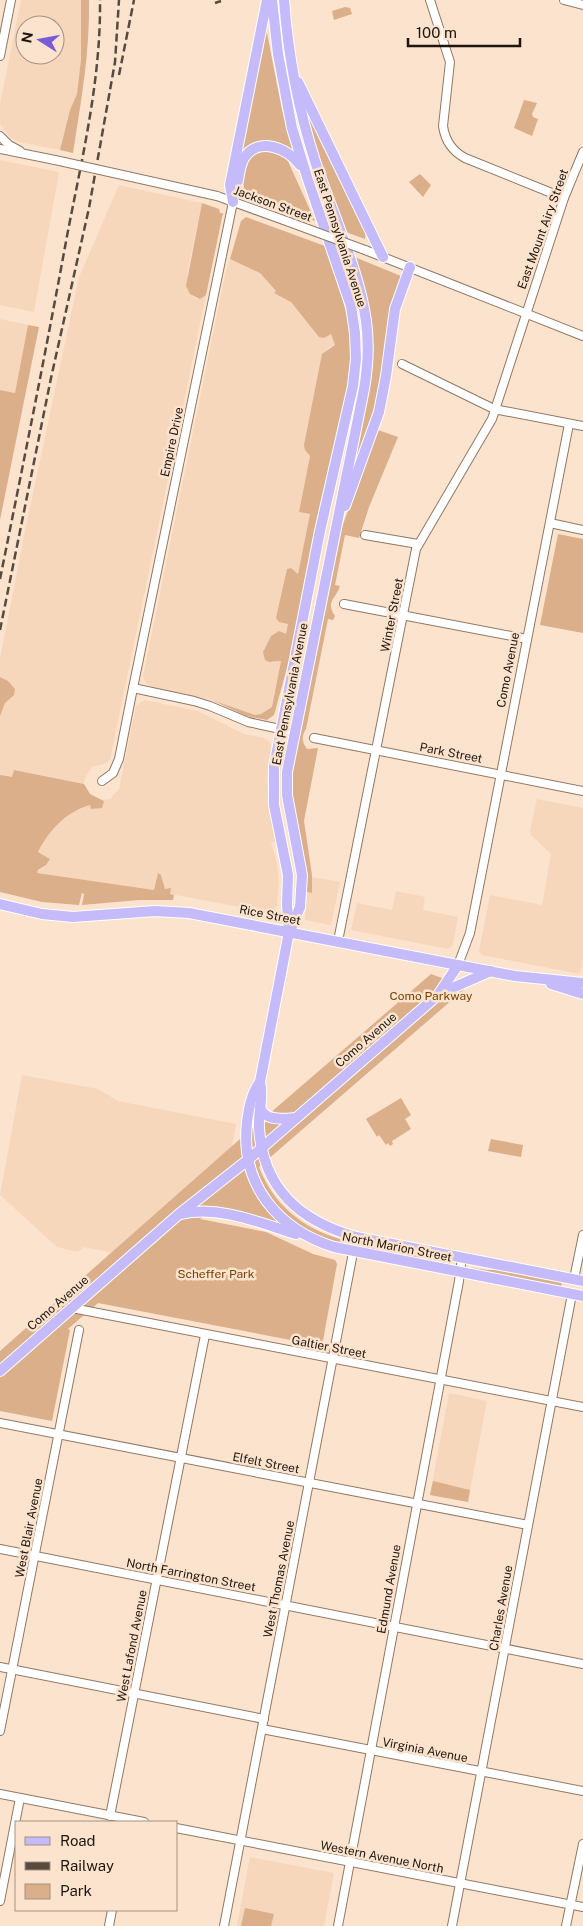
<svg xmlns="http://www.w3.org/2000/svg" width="583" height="1926" font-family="'Public Sans',sans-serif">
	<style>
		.built { fill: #f6d7bc; fill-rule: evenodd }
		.green { fill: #daaf8a }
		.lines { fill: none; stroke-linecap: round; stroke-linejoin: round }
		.minor-casing { stroke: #8f7966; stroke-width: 10 }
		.major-casing { stroke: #fff; stroke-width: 12 }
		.minor { stroke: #fff; stroke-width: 8 }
		.major { stroke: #c5bbfa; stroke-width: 10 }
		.rail { stroke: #574a3f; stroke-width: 2.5; stroke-dasharray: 8 4; stroke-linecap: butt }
		.minor-bridge-casing { stroke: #8f7966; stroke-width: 10; stroke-linecap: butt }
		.minor-bridge { stroke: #fff; stroke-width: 8 }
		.labels { text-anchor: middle; stroke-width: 5; stroke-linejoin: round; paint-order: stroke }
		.street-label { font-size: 12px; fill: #1f160f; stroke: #fce3ce }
		.park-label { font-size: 12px; fill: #774200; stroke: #fce3ce }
	</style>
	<rect width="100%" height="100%" fill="#fce3ce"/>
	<g class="built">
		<path d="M21,0H81V59L77,94L70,110L60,150L19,142L9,136L0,124V104ZM25,25H55V55H25Z"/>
		<polygon points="0,160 59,172 34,312 0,305"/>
		<polygon points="119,185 202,203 187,273 193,297 200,299 206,295 110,760 104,764 92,767 85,778 84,784 14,770 12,778 0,775 0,716 5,703 8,682 0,677 0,659 25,531 79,277"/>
		<polygon points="230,259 260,273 276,291 291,302 302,316 331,333 335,345 327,349 305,450 310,456 299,512 310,514 298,574 291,568 286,572 288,624 286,635 276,633 271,636 264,649 272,663 281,661 272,707 261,714 255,715 212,700 152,687 146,683 143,676 225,275"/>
		<polygon points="0,319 28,325 15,393 0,390"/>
		<polygon points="144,700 198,711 244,734 264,738 270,742 271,747 267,779 268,794 277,845 275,842 271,842 277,863 279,883 277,906 272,913 170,894 165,889 161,875 158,874 154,890 36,873 46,865 44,855 38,852 48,834 57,824 72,813 85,807 104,801 103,800 110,799 119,789 136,706"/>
		<polygon points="537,799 583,808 583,958 580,974 482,955 479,951 490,895 542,905 551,854 531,835 530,830"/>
		<polygon points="312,877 340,882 331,925 305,920 307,892 312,893"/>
		<polygon points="396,891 425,897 423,910 458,917 453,945 448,949 351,930 357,903 392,910"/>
		<polygon points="22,1075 98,1089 118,1101 236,1124 232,1146 113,1253 84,1247 78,1252 57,1247 0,1195"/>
		<polygon points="449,1393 487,1401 468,1502 430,1495"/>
		<polygon points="250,1857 334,1873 324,1926 237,1926"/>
	</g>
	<g class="green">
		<path d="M81,0H89C90,53 81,101 73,153L60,150L70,110L77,94L81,59Z"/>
		<polygon points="345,7 350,8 352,14 334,20 332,11"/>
		<path d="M266,28L282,110L292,149L290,150C270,133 258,146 239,157Z"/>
		<polygon points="524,100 537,103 532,114 533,117 538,119 532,136 514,128"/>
		<polygon points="304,106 366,232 365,239 343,231 314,145"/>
		<path d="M261,151H277L287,159L315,221L246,195C240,178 244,158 261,151Z"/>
		<polygon points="420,174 431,185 423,197 409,182"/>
		<polygon points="202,203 219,209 220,213 223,213 206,295 200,299 190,294 186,286"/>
		<polygon points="246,217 325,246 339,287 348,319 351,347 348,388 290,657 274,715 267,720 246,716 212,700 255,715 261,714 272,707 281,661 269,662 265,660 263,652 271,636 279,631 286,634 288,624 279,622 276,618 287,569 291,568 298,574 310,514 299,512 310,456 305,450 304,445 322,354 335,345 331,334 324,338 319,337 291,302 274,293 276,291 260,273 230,259 241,221"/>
		<polygon points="352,256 401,276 390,311 381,379 375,406 354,465 370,384"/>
		<polygon points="28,325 39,327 0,520 0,390 15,393"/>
		<path d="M378,430L398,437L369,507L359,538L345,535L335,585L340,586C336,599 325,601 335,616L333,620L328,619L306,729C301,737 302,742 307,749L318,748L304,821L312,875V893L307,892C306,851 290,812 292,770L342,527Z"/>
		<polygon points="558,534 583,539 583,633 540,625"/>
		<polygon points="0,677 8,681 15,689 14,695 5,703 0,716"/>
		<path d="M14,770L84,784L90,794L104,801L102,808L91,809L90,805C65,813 50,829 38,852L50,859L46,865L38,870L37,873L154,890L158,873L161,875L165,889L171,888L170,894L174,895L173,900H139L82,905L84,894L82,893L79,905L42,902L0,892V775L12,777Z"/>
		<path d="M431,974L467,987L259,1167C273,1204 302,1228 340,1239L342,1243L339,1244C327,1239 312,1236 301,1229C280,1215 266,1193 256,1170L251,1183L264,1207L278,1222L277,1224L212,1209L200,1219L266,1232L313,1254L335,1260L337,1264L322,1346L98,1303L68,1329L70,1330L52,1421L0,1411V1351L232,1146Z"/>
		<polygon points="401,1098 411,1115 405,1119 411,1129 392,1141 393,1144 390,1146 388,1143 386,1145 379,1135 377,1137 366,1119"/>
		<polygon points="491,1139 523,1145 521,1157 488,1151"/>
		<polygon points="366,1246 412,1255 451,1260 450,1261 432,1258 414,1258 364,1248"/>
		<polygon points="473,1268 487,1270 505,1270 562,1282 561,1287 473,1269"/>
		<polygon points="433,1481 470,1490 468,1502 430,1495"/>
		<polygon points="245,1908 274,1914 271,1926 241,1926"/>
	</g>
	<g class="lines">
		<defs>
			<g id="minor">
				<path d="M430,0L450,62L443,126C445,140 452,151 465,158L564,198"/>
				<polyline points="564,0 583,5"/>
				<polyline points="0,56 11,0"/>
				<polyline points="0,136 9,145 20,151"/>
				<polyline points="0,149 55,160"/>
				<polyline points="217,196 289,222"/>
				<polyline points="233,202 133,688 194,701 210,706 248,722 294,732"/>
				<polyline points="365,250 583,336"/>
				<polyline points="402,364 494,409 583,426"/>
				<polyline points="550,523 583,530"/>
				<polyline points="365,535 418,544"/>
				<polyline points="344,604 527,639"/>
				<polyline points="314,738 583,791"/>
				<polyline points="102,781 113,773 119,759 133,688"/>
				<polyline points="338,941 416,549 492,419 564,198 583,152"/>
				<polyline points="458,965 470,933 569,424"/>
				<polyline points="574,1279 583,1235"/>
				<polyline points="72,1308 583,1407"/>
				<polyline points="0,1423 528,1525"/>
				<polyline points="0,1549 583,1664"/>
				<polyline points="0,1667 264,1719"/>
				<polyline points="262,1729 583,1791"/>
				<polyline points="0,1731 79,1330"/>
				<polyline points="0,1794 144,1822"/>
				<polyline points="110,1816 205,1335"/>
				<polyline points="176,1828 583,1907"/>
				<polyline points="0,1901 20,1798"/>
				<polyline points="109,1926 112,1910"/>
				<polyline points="224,1926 356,1237"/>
				<polyline points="338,1926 459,1281 462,1257"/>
				<polyline points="452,1926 572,1294"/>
				<polyline points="566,1926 583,1844"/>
			</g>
			<g id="major">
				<path d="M272,0L278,54L292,128L307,177L351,306L355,333L356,359L353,386L320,531L274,766V805L288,875L287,905L289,932L260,1082C264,1097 258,1112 259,1128C263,1189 300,1221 356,1237L583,1281"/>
				<path d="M284,0C288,55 298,108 315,161C331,211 359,269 366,321C369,343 368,366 364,389L287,772V795L302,875L300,907L291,929"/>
				<polyline points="298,82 383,257"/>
				<path d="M238,181C239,174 240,165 244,158C258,136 288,148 300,165"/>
				<polyline points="233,202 230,185 267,0"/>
				<polyline points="345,506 379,412 386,376 395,309 410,267"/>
				<polyline points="0,904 42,914 73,917 155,911 189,913 515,976 583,983"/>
				<polyline points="551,984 583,994"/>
				<polyline points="441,993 491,971"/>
				<path d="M260,1082C251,1094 249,1108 247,1122C240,1184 277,1229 334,1247L583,1296"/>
				<path d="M260,1107C264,1121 282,1119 295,1118"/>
				<path d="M181,1214C219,1205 260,1223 296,1234"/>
				<polyline points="0,1371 178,1215 249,1159 438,995 458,965"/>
			</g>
		</defs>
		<use href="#minor" class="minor-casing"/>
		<use href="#major" class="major-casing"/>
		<use href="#minor" class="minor"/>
		<use href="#major" class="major"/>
		<g class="rail">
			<polyline points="215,3 221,1"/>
			<polyline points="119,75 134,0"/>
			<path d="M0,579C23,465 46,351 67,236C82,158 101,80 100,0"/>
			<polyline points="0,630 51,378 89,208 115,62 119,0"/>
		</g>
		<defs>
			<g id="minor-bridge">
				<polyline points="55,160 217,196"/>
				<polyline points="289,222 365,250"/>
			</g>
		</defs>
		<use href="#minor-bridge" class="minor-bridge-casing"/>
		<use href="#minor-bridge" class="minor-bridge"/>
	</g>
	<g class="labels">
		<g class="street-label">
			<text transform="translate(273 204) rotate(20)" y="4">Jackson Street</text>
			<text transform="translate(543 229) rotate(-70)" y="4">East Mount Airy Street</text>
			<text transform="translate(340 238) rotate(72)" y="4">East Pennsylvania Avenue</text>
			<text transform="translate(172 442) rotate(-78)" y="4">Empire Drive</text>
			<text transform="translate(392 615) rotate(-79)" y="4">Winter Street</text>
			<text transform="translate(508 670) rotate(-79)" y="4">Como Avenue</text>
			<text transform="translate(290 694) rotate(-79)" y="4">East Pennsylvania Avenue</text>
			<text transform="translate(451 753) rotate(11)" y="4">Park Street</text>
			<text transform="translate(270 915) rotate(11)" y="4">Rice Street</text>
			<text transform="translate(366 1040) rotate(-41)" y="4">Como Avenue</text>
			<text transform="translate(397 1247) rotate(11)" y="4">North Marion Street</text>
			<text transform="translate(58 1303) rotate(-41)" y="4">Como Avenue</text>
			<text transform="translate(329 1347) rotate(11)" y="4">Galtier Street</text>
			<text transform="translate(266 1463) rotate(11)" y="4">Elfelt Street</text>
			<text transform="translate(29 1528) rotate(-79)" y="4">West Blair Avenue</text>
			<text transform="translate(191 1575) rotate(11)" y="4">North Farrington Street</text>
			<text transform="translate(279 1579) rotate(-79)" y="4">West Thomas Avenue</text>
			<text transform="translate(389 1589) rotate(-80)" y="4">Edmund Avenue</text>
			<text transform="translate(501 1608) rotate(-80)" y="4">Charles Avenue</text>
			<text transform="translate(132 1646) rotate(-79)" y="4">West Lafond Avenue</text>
			<text transform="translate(425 1750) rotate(11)" y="4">Virginia Avenue</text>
			<text transform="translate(382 1857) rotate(11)" y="4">Western Avenue North</text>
		</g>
		<g class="park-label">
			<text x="431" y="1000">Como Parkway</text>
			<text x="216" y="1278">Scheffer Park</text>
		</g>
	</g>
	<rect x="15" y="1821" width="162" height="90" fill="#fce3ce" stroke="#a49182"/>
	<rect x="25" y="1837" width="25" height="8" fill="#c5bbfa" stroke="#a49182"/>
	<text x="60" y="1846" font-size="15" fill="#1f160f">Road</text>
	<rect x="25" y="1862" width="25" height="8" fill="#574a3f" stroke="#a49182"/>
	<text x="60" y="1871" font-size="15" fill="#1f160f">Railway</text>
	<rect x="25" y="1884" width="25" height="15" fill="#daaf8a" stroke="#a49182"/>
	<text x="60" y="1896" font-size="15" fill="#1f160f">Park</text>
	<g transform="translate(40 40) rotate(281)"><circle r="24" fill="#fce3ce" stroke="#a49182"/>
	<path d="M0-4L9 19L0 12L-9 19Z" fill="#785dd7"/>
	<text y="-8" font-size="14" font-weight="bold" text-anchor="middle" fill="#1f160f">N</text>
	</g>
	<path d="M408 38v8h112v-8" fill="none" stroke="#1f160f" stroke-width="2.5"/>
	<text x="416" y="38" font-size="15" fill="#1f160f" stroke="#fce3ce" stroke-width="4" paint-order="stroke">100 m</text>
</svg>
